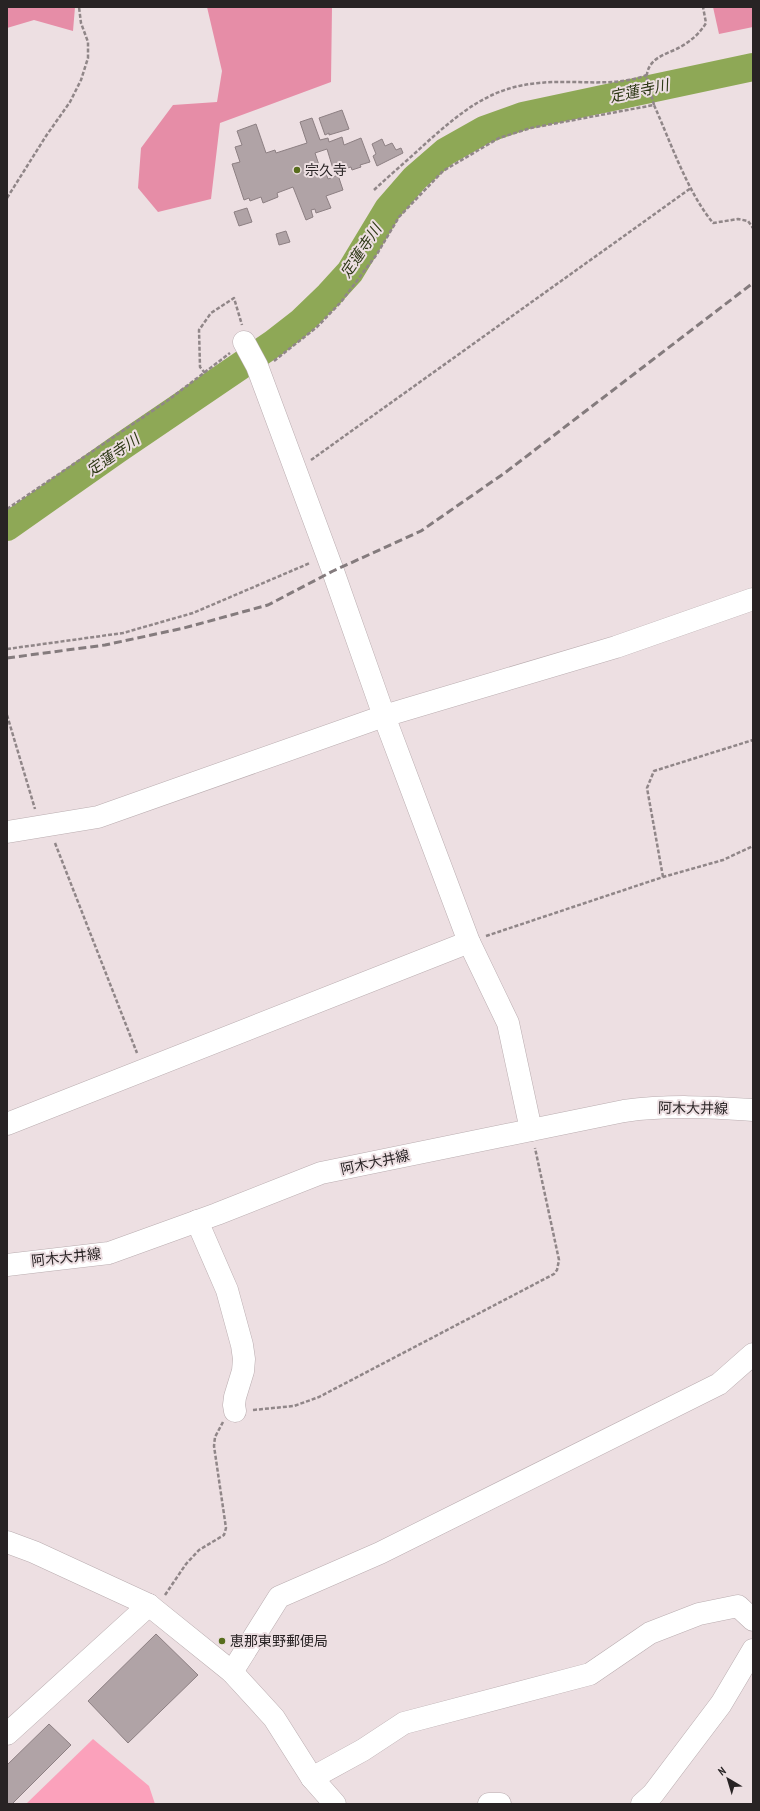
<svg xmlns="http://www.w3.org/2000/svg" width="760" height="1811" font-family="'PT Sans Narrow','Noto Sans JP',sans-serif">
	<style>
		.green { fill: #fba1bb }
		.forest { fill: #e68da7 }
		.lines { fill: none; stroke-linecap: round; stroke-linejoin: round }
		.river { stroke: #8ea856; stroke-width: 28 }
		.building { fill: #b0a3a6; stroke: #8d8083 }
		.minor-casing { stroke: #baadb0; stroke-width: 23 }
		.major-casing { stroke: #baadb0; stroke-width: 23 }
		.path { stroke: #908688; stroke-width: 2.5; stroke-dasharray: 4 2; stroke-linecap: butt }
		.minor { stroke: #fff; stroke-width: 22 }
		.major { stroke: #fff; stroke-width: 22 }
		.rail { stroke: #847b7d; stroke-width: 3; stroke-dasharray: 8 4; stroke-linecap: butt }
		.poi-dot { fill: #576d1d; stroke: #eddfe2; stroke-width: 1.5 }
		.labels { text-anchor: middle; stroke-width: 4; stroke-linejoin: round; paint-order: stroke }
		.poi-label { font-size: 14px; fill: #282324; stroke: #eddfe2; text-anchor: start }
		.street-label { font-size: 14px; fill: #282324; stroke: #eddfe2 }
		.water-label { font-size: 15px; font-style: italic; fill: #2e3916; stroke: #eddfe2 }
	</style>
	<rect width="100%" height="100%" fill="#eddfe2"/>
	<polygon class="green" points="93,1739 149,1786 155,1804 26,1804"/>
	<g class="forest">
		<polygon points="7,7 75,7 73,31 34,20 7,28"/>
		<polygon points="207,7 332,7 331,82 220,123 211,199 158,212 138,188 141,148 173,105 217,102 222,71"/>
		<polygon points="713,7 753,7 753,27 719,34"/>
	</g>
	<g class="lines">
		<polyline class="river" points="7,527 118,449 274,343 301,322 329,295 350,272 388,209 415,178 445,152 484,130 523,116 753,67"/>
	</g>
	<g class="building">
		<polygon points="342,110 349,129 329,135 329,133 325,135 319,118"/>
		<polygon points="312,118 320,140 328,138 329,142 342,137 344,145 361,138 370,162 360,165 361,167 352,170 351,167 334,172 327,149 315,153 320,168 324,167 328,179 338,175 343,190 326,196 331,208 316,213 315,209 311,210 313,217 306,220 293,187 277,193 278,197 263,203 261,197 250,201 249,198 244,200 232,164 240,162 235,147 242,145 237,131 256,124 266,153 275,150 276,153 307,143 300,122"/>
		<polygon points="382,139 385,146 392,143 396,150 401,148 403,153 377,166 373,156 376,154 372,144"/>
		<polygon points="247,208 252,222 239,226 234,212"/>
		<polygon points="286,231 290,242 279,245 276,234"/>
		<polygon points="156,1634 198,1675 128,1743 88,1701"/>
		<polygon points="49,1724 71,1745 12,1804 7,1804 7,1765"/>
	</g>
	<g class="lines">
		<defs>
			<g id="minor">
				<polyline points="244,342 257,366 333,571 384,716 469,942 508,1023 531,1130"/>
				<polyline points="7,832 98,817 384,716 616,647 753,599"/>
				<polyline points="7,1124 469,942"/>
				<polyline points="197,1221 227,1290 242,1345 244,1359 243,1371 235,1397 234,1405 235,1411"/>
				<polyline points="7,1542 34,1552 149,1605 155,1610 232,1672 274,1718 312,1778 335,1804"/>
				<polyline points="232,1672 279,1597 380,1553 719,1384 753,1354"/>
				<polyline points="7,1734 149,1605"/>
				<polyline points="312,1778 363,1750 404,1723 590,1674 650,1633 699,1614 738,1606 753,1620"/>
				<polyline points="489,1804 500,1804"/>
				<polyline points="642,1804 653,1794 721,1704 753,1650"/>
			</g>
			<path id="major" d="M7,1265L109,1253L217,1214L321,1173L624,1111C667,1105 709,1107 753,1110"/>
		</defs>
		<use href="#minor" class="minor-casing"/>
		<use href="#major" class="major-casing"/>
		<g class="path">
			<path d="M654,105C652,96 646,83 647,74C650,56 669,54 682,46C692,40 700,33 706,23L703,7"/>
			<path d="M374,190C391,174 409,159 426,143C461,112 490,87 539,83C575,79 613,88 647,75"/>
			<polyline points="7,198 46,136 70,102 81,80 88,58 88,42 81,23 79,7"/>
			<path d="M274,361L317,327L341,302L377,254L399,217L443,171L499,138L531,128L654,105C671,143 687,191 713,223L738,219L748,221L753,228"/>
			<polyline points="205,373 200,367 199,330 211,313 234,298 242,325"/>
			<polyline points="311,460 691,188"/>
			<polyline points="7,509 167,401 230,353"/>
			<polyline points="7,649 123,633 193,613 310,563"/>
			<polyline points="7,715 35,809"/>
			<polyline points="55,843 137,1053"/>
			<polyline points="663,877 647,788 654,771 753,740"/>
			<polyline points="486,936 663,877 723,860 753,846"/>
			<polyline points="253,1410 294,1406 319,1397 554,1274 557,1270 559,1260 535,1148"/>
			<polyline points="165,1595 186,1564 199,1550 224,1535 226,1528 214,1446 215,1437 223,1422"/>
		</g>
		<use href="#minor" class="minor"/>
		<use href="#major" class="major"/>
		<polyline class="rail" points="7,658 105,645 184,628 268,605 333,571 421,531 506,472 753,283"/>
	</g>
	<g class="poi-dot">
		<circle cx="297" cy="170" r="4"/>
		<circle cx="222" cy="1641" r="4"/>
	</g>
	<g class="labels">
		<g class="poi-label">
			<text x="305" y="175">宗久寺</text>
			<text x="230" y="1646">恵那東野郵便局</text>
		</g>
		<g class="street-label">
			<text transform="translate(693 1108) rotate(1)" y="5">阿木大井線</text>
			<text transform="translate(375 1162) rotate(-12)" y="5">阿木大井線</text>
			<text transform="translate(66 1257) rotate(-6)" y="5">阿木大井線</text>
		</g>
		<g class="water-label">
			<text transform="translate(639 91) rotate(-12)" y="5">定蓮寺川</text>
			<text transform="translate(361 251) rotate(-56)" y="5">定蓮寺川</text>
			<text transform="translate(113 455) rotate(-35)" y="5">定蓮寺川</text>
		</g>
	</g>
	<rect width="760" height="1811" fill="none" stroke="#282324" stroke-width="16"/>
	<g transform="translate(728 1779) rotate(322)" stroke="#eddfe2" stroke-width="3" paint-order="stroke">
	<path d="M0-3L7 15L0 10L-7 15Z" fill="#282324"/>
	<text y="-6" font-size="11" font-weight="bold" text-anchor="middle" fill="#282324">N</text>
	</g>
</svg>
